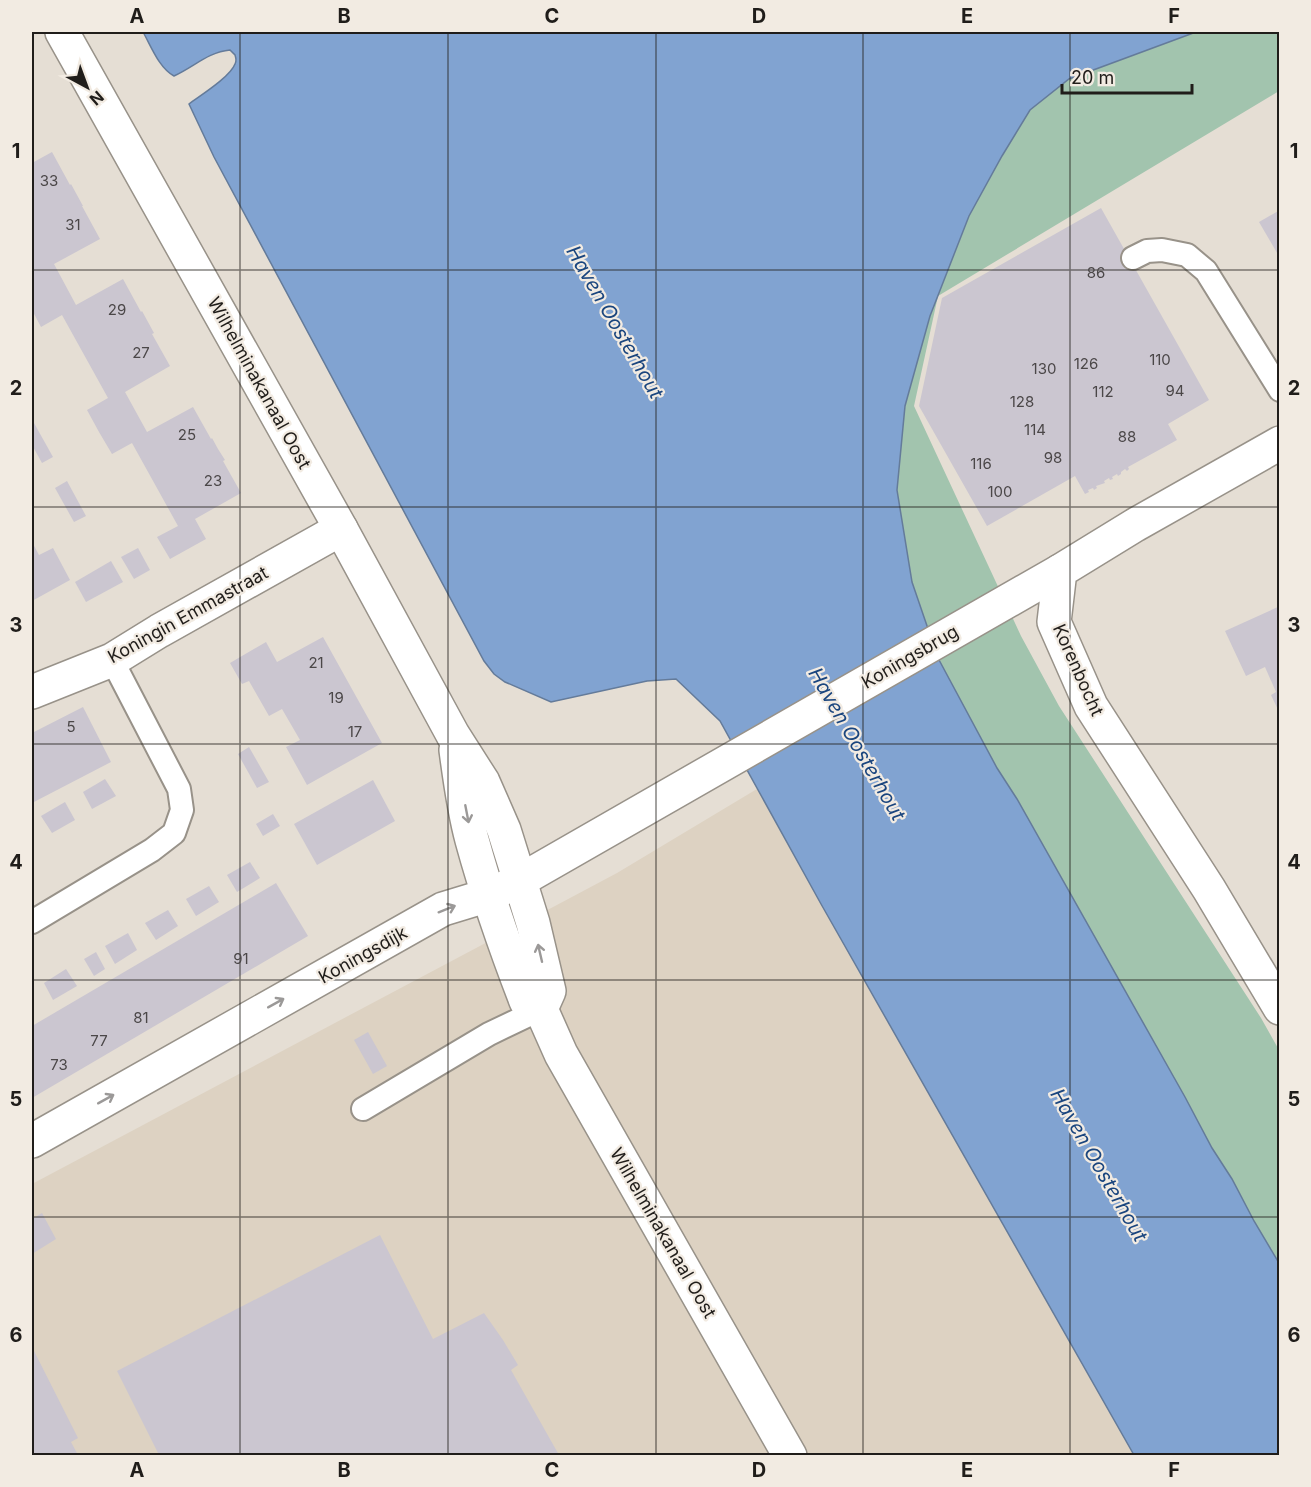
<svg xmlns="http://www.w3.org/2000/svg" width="1311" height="1487" font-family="Inter,sans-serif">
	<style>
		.built { fill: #ddd2c2 }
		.green { fill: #a2c4ae }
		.water { fill: #81a3d1; stroke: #647b9a; stroke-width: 1.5 }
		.building { fill: #cbc6d0 }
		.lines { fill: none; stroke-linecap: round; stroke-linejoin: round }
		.lane-casing { stroke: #989289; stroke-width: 26 }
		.street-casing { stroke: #989289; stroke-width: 36 }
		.lane { stroke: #fff; stroke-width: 22 }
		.street { stroke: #fff; stroke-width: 33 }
		.oneway { stroke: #9b9998 }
		.grid { fill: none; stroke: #201d1a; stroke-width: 1.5; stroke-opacity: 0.55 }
		.labels { text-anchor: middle; stroke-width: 4.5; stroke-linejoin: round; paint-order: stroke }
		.number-label { font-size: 15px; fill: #4b4748 }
		.street-label { font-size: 18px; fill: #201d1a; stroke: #f2ebe2 }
		.water-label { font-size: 20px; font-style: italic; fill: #1a457e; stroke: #f2ebe2 }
		.neatline { fill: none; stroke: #201d1a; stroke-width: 2 }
		.grid-label { font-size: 20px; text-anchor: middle; font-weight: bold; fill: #201d1a }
	</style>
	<rect width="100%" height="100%" fill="#e5ded4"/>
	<polygon class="built" points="820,751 1235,1456 32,1456 32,1184 617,873"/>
	<polygon class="green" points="1196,32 1279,32 1279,91 938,296 914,406 1021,636 1059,706 1261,1018 1279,1050 1279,1263 1254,1221 1232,1179 1212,1148 1185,1097 1017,799 997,768 938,658 912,582 897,490 905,406 930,316 969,216 1002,156 1030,110 1069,79"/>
	<path class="water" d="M143,32H1196L1069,79L1030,110L1002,156L969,216L930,316L905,406L897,490L912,582L938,658L997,768L1017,799L1185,1097L1212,1148L1232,1179L1254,1221L1279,1263V1455H1134L821,904L720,721L676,679L647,681L551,702L505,682L494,674L484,661L214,157L189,104C201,95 230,77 235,64C237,60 236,59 235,55L230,50C208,52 194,67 174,76C159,68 151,46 143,32Z"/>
	<g class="building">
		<polygon points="52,152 70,185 71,184 83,206 82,206 100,239 54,264 76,305 123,279 141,312 142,311 154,333 152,334 170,366 125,392 147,432 193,407 211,439 212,438 218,449 225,460 223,461 241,493 195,519 206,539 170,559 157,537 178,526 132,443 112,454 99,432 87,410 108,398 62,315 41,327 32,310 32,163"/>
		<polygon points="1101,208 1209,400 1168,424 1177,440 1128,467 1129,469 1127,471 1125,469 1121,472 1121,474 1118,476 1117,474 1112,477 1113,479 1110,480 1109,478 1104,481 1105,483 1096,486 1097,488 1094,490 1093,488 1088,490 1089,492 1085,494 1075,476 987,526 919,406 942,298"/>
		<polygon points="1280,210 1280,258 1259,222"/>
		<polygon points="34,423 53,457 42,463 32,445 32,424"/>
		<polygon points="67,481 86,516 74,522 55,488"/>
		<polygon points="32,542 39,555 53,548 70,580 32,601"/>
		<polygon points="138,548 150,570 134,579 121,557"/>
		<polygon points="111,561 123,582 86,602 75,582"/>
		<polygon points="1280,606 1280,714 1271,695 1276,692 1265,667 1246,676 1225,631"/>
		<polygon points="323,637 382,743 307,785 286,747 300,740 282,709 269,716 249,681 242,684 230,663 266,642 277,662"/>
		<polygon points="83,707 111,762 32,803 32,733"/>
		<polygon points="249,747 269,782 257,788 238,754"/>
		<polygon points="105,779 116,796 92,809 83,792"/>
		<polygon points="373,780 395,821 317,865 294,824"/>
		<polygon points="65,802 75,820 52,833 41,816"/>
		<polygon points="273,814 280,826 263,836 256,824"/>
		<polygon points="250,862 260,878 237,892 227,875"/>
		<polygon points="276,883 308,936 32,1098 32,1026"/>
		<polygon points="209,886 219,902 196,916 186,899"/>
		<polygon points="168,910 178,926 156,940 145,923"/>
		<polygon points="128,933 137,950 115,964 105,946"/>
		<polygon points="96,952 105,969 94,976 84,959"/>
		<polygon points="66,969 77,986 53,1000 44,983"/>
		<polygon points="368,1032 387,1066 373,1074 354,1040"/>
		<polygon points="42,1213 56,1239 32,1254 32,1219"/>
		<polygon points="380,1235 433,1339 484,1313 503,1340 518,1365 511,1370 559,1455 159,1455 117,1371"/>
		<polygon points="32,1347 78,1438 71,1442 78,1455 32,1455"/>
	</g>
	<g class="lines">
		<defs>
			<g id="lane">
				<polyline points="1133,258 1147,251 1162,250 1187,255 1206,271 1280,390"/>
				<polyline points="32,922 152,850 174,833 182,810 179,789 112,660"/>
				<polyline points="363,1109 489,1034 541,1009"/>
			</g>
			<g id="street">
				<polyline points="62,32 341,529 453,735 483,782 504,830 533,923 549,991 541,1009"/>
				<polyline points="1280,443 1135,525 1060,571 1054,622 1091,706 1209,889 1280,1008"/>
				<polyline points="32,692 112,660 159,631 341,529"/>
				<path d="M456,750C460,780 464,811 472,840C487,895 506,949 526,1001L541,1009L561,1054L790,1456"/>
				<polyline points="32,1141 443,909 489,895 521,880 1060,571"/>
			</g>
		</defs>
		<use href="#lane" class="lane-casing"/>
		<use href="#street" class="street-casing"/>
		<use href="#lane" class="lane"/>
		<use href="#street" class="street"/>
	</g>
	<defs><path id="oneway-shaft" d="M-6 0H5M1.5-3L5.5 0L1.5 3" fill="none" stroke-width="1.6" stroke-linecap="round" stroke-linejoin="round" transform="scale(1.5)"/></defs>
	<g class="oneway">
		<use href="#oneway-shaft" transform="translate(467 814) rotate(79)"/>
		<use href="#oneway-shaft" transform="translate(447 909) rotate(-22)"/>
		<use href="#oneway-shaft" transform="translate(540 953) rotate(-103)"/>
		<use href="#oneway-shaft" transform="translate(276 1003) rotate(-29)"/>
		<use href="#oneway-shaft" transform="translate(106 1099) rotate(-29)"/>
	</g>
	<path class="grid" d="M240,32V1456M448,32V1456M656,32V1456M863,32V1456M1070,32V1456M32,270H1280M32,507H1280M32,744H1280M32,980H1280M32,1217H1280"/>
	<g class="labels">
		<g class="number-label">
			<text x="49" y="186">33</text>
			<text x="73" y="230">31</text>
			<text x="1096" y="278">86</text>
			<text x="117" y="315">29</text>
			<text x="141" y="358">27</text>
			<text x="1160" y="365">110</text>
			<text x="1086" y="369">126</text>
			<text x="1044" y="374">130</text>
			<text x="1175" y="396">94</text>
			<text x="1103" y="397">112</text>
			<text x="1022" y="407">128</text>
			<text x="1035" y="435">114</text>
			<text x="187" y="440">25</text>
			<text x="1127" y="442">88</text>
			<text x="1053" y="463">98</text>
			<text x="981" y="469">116</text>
			<text x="213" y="486">23</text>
			<text x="1000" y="497">100</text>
			<text x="316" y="668">21</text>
			<text x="336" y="703">19</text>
			<text x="71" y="732">5</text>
			<text x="355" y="737">17</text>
			<text x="241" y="964">91</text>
			<text x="141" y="1023">81</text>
			<text x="99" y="1046">77</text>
			<text x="59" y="1070">73</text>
		</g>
		<g class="street-label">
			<text transform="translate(259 383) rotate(61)" y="6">Wilhelminakanaal Oost</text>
			<text transform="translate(188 615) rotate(-29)" y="6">Koningin Emmastraat</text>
			<text transform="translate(910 657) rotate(-30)" y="6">Koningsbrug</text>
			<text transform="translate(1078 670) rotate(66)" y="6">Korenbocht</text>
			<text transform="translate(363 955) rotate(-29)" y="6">Koningsdijk</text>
			<text transform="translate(663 1233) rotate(60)" y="6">Wilhelminakanaal Oost</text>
		</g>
		<g class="water-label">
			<text transform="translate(615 322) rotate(60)" y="7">Haven Oosterhout</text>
			<text transform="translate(857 744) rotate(60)" y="7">Haven Oosterhout</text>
			<text transform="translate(1099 1165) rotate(60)" y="7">Haven Oosterhout</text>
		</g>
	</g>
	<rect width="1311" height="1487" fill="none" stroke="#f2ebe2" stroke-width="66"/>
	<g transform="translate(87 87) rotate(139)" stroke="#f2ebe2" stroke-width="4.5" paint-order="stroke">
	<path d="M0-4.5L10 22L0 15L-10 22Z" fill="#201d1a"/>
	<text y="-9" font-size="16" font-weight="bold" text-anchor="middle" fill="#201d1a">N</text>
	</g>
	<path d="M1062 84v9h130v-9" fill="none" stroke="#201d1a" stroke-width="3"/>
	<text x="1071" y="84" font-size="18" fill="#201d1a" stroke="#f2ebe2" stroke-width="4.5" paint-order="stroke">20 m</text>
	<rect x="33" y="33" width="1245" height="1421" class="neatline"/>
	<g class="grid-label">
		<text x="137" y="23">A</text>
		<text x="344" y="23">B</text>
		<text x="552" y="23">C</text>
		<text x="759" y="23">D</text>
		<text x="967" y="23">E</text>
		<text x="1174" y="23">F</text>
		<text x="16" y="158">1</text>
		<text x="1294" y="158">1</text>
		<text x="16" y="395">2</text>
		<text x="1294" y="395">2</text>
		<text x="16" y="632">3</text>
		<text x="1294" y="632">3</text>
		<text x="16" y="869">4</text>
		<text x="1294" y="869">4</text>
		<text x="16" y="1106">5</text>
		<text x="1294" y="1106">5</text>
		<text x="16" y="1342">6</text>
		<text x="1294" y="1342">6</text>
		<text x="137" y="1477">A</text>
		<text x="344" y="1477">B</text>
		<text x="552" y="1477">C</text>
		<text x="759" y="1477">D</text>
		<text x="967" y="1477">E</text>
		<text x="1174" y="1477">F</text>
	</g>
</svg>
